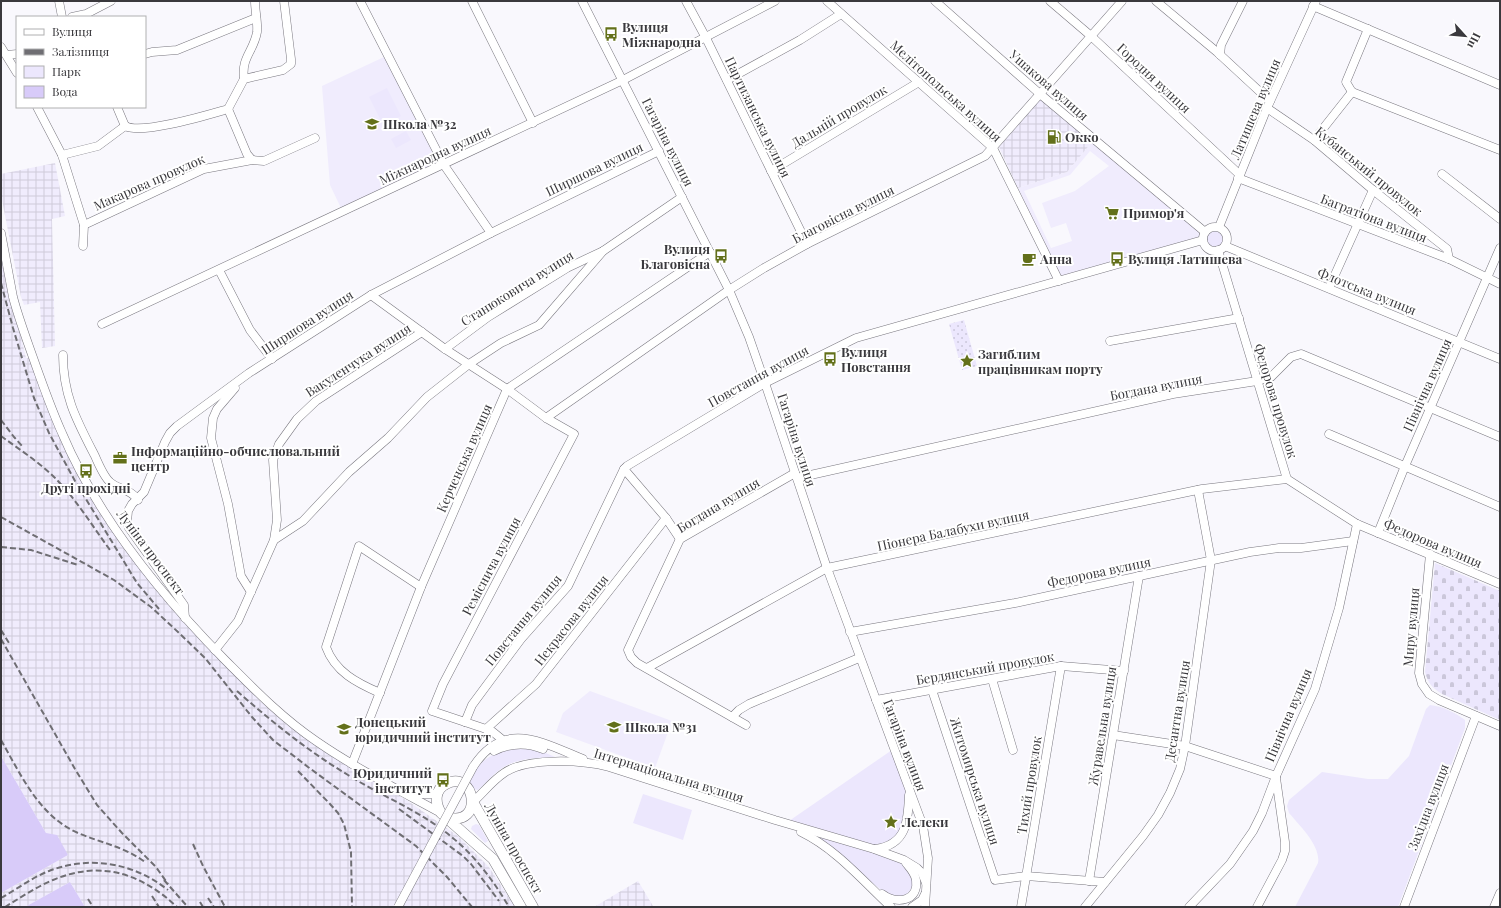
<svg xmlns="http://www.w3.org/2000/svg" width="1501" height="908" font-family="'Playfair Display',serif">
	<style>
		.built { fill: #f0ecfd; fill-rule: evenodd }
		.industrial { fill: url(#industrial-grid) }
		.green { fill: #ece7fd }
		.cemetery { fill: url(#cemetery-stones) }
		.park { fill: url(#park-dots) }
		.water { fill: #d8cbf9 }
		.lines { fill: none; stroke-linecap: round; stroke-linejoin: round }
		.minor-casing { stroke: #79777f; stroke-width: 9 }
		.major-casing { stroke: #79777f; stroke-width: 11 }
		.minor { stroke: #fff; stroke-width: 8 }
		.major { stroke: #fff; stroke-width: 10 }
		.rail { stroke: #6f6e73; stroke-width: 2; stroke-dasharray: 6 3; stroke-linecap: butt }
		.minor-bridge-casing { stroke: #79777f; stroke-width: 9; stroke-linecap: butt }
		.minor-bridge { stroke: #fff; stroke-width: 8 }
		.labels { text-anchor: middle; stroke-width: 4; stroke-linejoin: round; paint-order: stroke }
		.poi-label { font-size: 13px; font-weight: bold; fill: #3a393d; stroke: #fff; text-anchor: start }
		.street-label { font-size: 13px; fill: #3a393d; stroke: #fff }
	</style>
	<defs>
		<pattern id="industrial-grid" width="8" height="8" patternUnits="userSpaceOnUse"><rect width="8" height="8" fill="#f0ecfd"/><path d="M0 4h8M4 0v8" fill="none" stroke="#cfcbda"/></pattern>
		<pattern id="cemetery-stones" width="16" height="16" patternUnits="userSpaceOnUse"><rect width="16" height="16" fill="#ece7fd"/><path d="M2 7V4a2 2 0 0 1 4 0v3zM10 15v-3a2 2 0 0 1 4 0v3z" fill="#cbc7da"/></pattern>
		<pattern id="park-dots" width="8" height="8" patternUnits="userSpaceOnUse"><rect width="8" height="8" fill="#ece7fd"/><path d="M2 2h.1M6 6h.1" fill="none" stroke="#cbc7da" stroke-width="1.8" stroke-linecap="round"/></pattern>
	</defs>
	<rect width="100%" height="100%" fill="#f9f8fd"/>
	<g class="built">
		<polygon points="384,57 438,163 341,208 330,185 322,86"/>
		<path d="M1092,142L1200,232L1199,239L1060,277L1018,188L1067,172ZM1090,151L1109,166L1075,191L1042,203L1051,228L1066,223L1072,241L1051,248L1024,191L1070,175Z"/>
		<polygon points="590,691 672,721 655,768 556,732 563,713"/>
	</g>
	<g class="industrial">
		<polygon points="1041,99 1092,142 1067,172 1018,188 999,147"/>
		<polygon points="55,163 65,216 52,219 55,346 42,348 40,302 24,305 21,297 1,195 1,174"/>
		<polygon points="1,254 26,358 30,358 43,396 59,436 80,479 152,584 182,621 261,702 288,726 314,745 408,801 458,836 489,867 515,907 85,907 70,882 25,907 1,907 1,893 68,855 46,833 1,756"/>
		<polygon points="638,881 653,906 651,907 594,907"/>
	</g>
	<g class="green">
		<polygon points="387,88 401,116 383,125 369,97"/>
		<polygon points="406,131 411,140 396,148 391,139"/>
		<circle cx="1215" cy="239" r="8"/>
		<path d="M1430,705C1442,706 1456,713 1465,720V728L1398,907H1295L1318,863C1321,846 1300,826 1289,813L1287,806L1289,800L1322,772L1368,779H1388L1409,756L1426,709Z"/>
		<path d="M519,748L539,750L555,757C537,758 517,758 502,768C493,774 486,783 478,790L471,789L467,784C481,758 490,753 519,748Z"/>
		<polygon points="892,750 907,790 905,815 901,831 889,842 873,846 789,821"/>
		<polygon points="643,794 692,810 683,840 633,823"/>
		<polygon points="476,824 479,825 488,841 485,843 471,829 472,826"/>
		<path d="M808,832L903,862C912,875 919,886 903,897L889,896Z"/>
	</g>
	<path class="cemetery" d="M1435,563L1500,591V720L1442,694C1432,688 1428,683 1425,672Z"/>
	<polygon class="park" points="964,320 977,366 962,370 949,324"/>
	<g class="water">
		<polygon points="1,756 46,833 57,835 68,855 1,893"/>
		<polygon points="70,882 85,907 25,907"/>
	</g>
	<g class="lines">
		<defs>
			<g id="minor">
				<polyline points="59,1 62,17"/>
				<polyline points="360,1 444,165 491,233"/>
				<polyline points="472,1 533,123"/>
				<polyline points="582,1 729,290 749,337 765,383 827,568 923,826 928,858 925,907"/>
				<polyline points="686,1 706,38 807,244"/>
				<polyline points="827,1 993,148 1059,281"/>
				<polyline points="935,1 1040,94 1205,232"/>
				<polyline points="1050,1 1091,36 1240,175"/>
				<polyline points="1156,1 1217,52 1270,101"/>
				<polyline points="1313,6 1500,85"/>
				<polyline points="72,17 86,14 111,1"/>
				<polyline points="1,47 17,73"/>
				<polyline points="145,54 152,52 177,50 256,18"/>
				<polyline points="7,55 17,54"/>
				<polyline points="1220,55 1221,45 1243,1"/>
				<path d="M244,79C241,57 254,51 257,32C258,23 255,11 255,1"/>
				<polyline points="727,80 800,40 841,14"/>
				<polyline points="1352,92 1500,150"/>
				<polyline points="1352,92 1346,82 1368,29"/>
				<polyline points="37,107 62,155 84,225 83,246"/>
				<polyline points="117,107 125,126"/>
				<polyline points="1267,108 1314,140 1373,190 1447,249 1449,259"/>
				<polyline points="228,109 247,154 252,160"/>
				<path d="M125,126C142,135 207,115 228,109L244,79L283,70L291,64V59L284,1"/>
				<polyline points="1314,140 1352,92"/>
				<polyline points="62,155 98,146 125,126"/>
				<polyline points="771,171 919,82"/>
				<polyline points="1442,174 1500,219"/>
				<polyline points="1238,178 1449,259 1500,284"/>
				<polyline points="84,225 204,169 252,160 264,161 315,138"/>
				<polyline points="1219,227 1267,108 1316,1"/>
				<circle cx="1215" cy="239" r="12"/>
				<path d="M1,233C5,255 9,276 13,297C19,320 28,343 36,366C44,388 52,411 62,433C98,518 161,595 225,660C254,689 282,718 316,741C355,768 399,790 441,813"/>
				<polyline points="1225,246 1500,359"/>
				<polyline points="1218,250 1287,479 1357,524 1500,584"/>
				<polyline points="219,270 250,330 272,359"/>
				<polyline points="1329,288 1373,190"/>
				<polyline points="371,295 445,349 507,389 546,418 574,434 443,684 432,711 486,729 493,732 504,741"/>
				<polyline points="102,324 623,80 775,1"/>
				<polyline points="1110,341 1239,318"/>
				<polyline points="445,349 488,317 567,268 603,251 682,197"/>
				<path d="M63,355C63,396 77,421 95,456C98,463 104,477 110,482C119,490 131,489 138,500"/>
				<polyline points="235,388 217,409 213,418 211,438 228,504 241,576 251,592"/>
				<polyline points="546,418 729,290 764,268 807,244 985,156 1122,1"/>
				<polyline points="1329,434 1500,507"/>
				<polyline points="624,469 666,518 680,539"/>
				<polyline points="797,478 1173,394 1257,381 1271,377 1291,357 1301,354 1500,437"/>
				<polyline points="1378,533 1405,466 1500,248"/>
				<polyline points="274,540 303,521 349,472 388,438 427,397 469,364 501,343 539,325 603,251"/>
				<polyline points="1430,554 1419,673 1422,684 1429,694 1439,700 1500,726"/>
				<polyline points="185,618 184,605 129,528 127,522 128,511 132,504 144,492 165,442 170,433 177,426 249,373 371,295 491,233 659,151"/>
				<polyline points="850,632 1015,603 1250,552 1279,548 1301,548 1353,541"/>
				<polyline points="215,650 238,621 274,540 277,520 273,460 279,444 297,419 316,401 422,332"/>
				<polyline points="647,668 827,568 1202,489 1287,479"/>
				<polyline points="992,679 1013,750"/>
				<polyline points="932,690 995,880 1026,876 1105,882"/>
				<path d="M380,693C357,683 335,672 326,647L359,546L421,587"/>
				<polyline points="876,700 1061,666 1124,671"/>
				<polyline points="732,717 739,710 749,704 859,658"/>
				<polyline points="465,722 472,705 521,639 568,586 624,469 627,466 765,383 856,338 1203,240"/>
				<polyline points="746,725 637,663 631,657 628,650 680,539 795,473"/>
				<polyline points="486,729 536,684 666,518"/>
				<polyline points="1113,735 1185,746 1276,776"/>
				<path d="M494,751C510,743 526,742 543,749"/>
				<polyline points="352,764 421,587 507,389 710,252"/>
				<path d="M473,767C504,719 541,742 583,759"/>
				<polyline points="408,794 437,794"/>
				<path d="M473,802C483,793 492,781 504,773C527,757 583,760 609,767L775,820L874,849L904,860L917,868L922,873L926,883"/>
				<path d="M801,832C836,849 862,880 891,907"/>
				<path d="M875,849C907,845 908,821 909,795"/>
				<polyline points="1089,881 1139,576"/>
				<path d="M882,894C897,905 919,901 916,880C915,873 910,868 906,863"/>
				<polyline points="912,907 922,900 925,894"/>
				<polyline points="1021,907 1061,666"/>
				<polyline points="1085,907 1143,836 1158,815 1170,793 1180,769 1185,746 1211,560 1198,490"/>
				<polyline points="1189,907 1230,864 1253,831 1262,813 1276,776 1315,689 1339,608 1357,524"/>
				<polyline points="1257,907 1282,860 1285,851 1285,842 1276,778"/>
				<polyline points="1404,907 1476,716"/>
				<polyline points="1494,907 1500,893"/>
			</g>
			<g id="major">
				<polyline points="473,802 533,907"/>
				<path d="M447,817C485,828 475,768 446,784C434,790 435,803 441,813L493,859L521,907"/>
			</g>
		</defs>
		<use href="#minor" class="minor-casing"/>
		<use href="#major" class="major-casing"/>
		<use href="#minor" class="minor"/>
		<use href="#major" class="major"/>
		<g class="rail">
			<polyline points="1,283 13,328 34,398 49,433 75,481 137,583 159,609"/>
			<polyline points="1,420 14,437 22,446"/>
			<path d="M1,436C20,450 42,464 58,481C78,502 93,527 110,550"/>
			<polyline points="1,517 114,580 151,607 178,632 205,658 252,717 273,740 308,767 416,846 447,877 472,907"/>
			<polyline points="1,547 31,550 78,565"/>
			<polyline points="1,630 9,643"/>
			<polyline points="1,639 75,769 97,805 122,833 156,867 168,884"/>
			<path d="M237,691C272,722 308,751 348,775C383,797 423,812 454,839C476,857 495,883 509,907"/>
			<path d="M1,740C21,775 39,816 78,833C101,843 123,846 145,862"/>
			<polyline points="298,771 330,804 338,813 344,824 351,852 352,907"/>
			<polyline points="399,809 463,856 471,864 499,901"/>
			<polyline points="193,844 203,866 225,907"/>
			<polyline points="164,880 186,905"/>
			<polyline points="152,896 159,907"/>
			<path d="M1,898C17,889 33,877 49,871C90,855 134,863 168,890"/>
			<polyline points="208,898 214,907"/>
			<polyline points="88,899 93,907"/>
			<polyline points="200,902 203,907"/>
			<path d="M5,907C20,898 36,887 53,880C100,860 141,873 177,907"/>
		</g>
		<defs>
			<polyline id="minor-bridge" points="398,907 473,767"/>
		</defs>
		<use href="#minor-bridge" class="minor-bridge-casing"/>
		<use href="#minor-bridge" class="minor-bridge"/>
	</g>
	<defs>
		<symbol id="bus-bare" viewBox="-9 -9 18 18"><path d="M-5-6H5V4H4V6H2V4H-2V6H-4V4H-5ZM-3.5-4V0h7V-4ZM-3.5 1.2v1.5H-2V1.2ZM2 1.2v1.5H3.5V1.2Z" fill="#63701a" stroke="#fff" stroke-width="2.5" paint-order="stroke"/></symbol>
		<symbol id="school-bare" viewBox="-9 -9 18 18"><path d="M0-5L7-2L0 1L-7-2ZM-4 1L0 2.5L4 1V4Q0 6-4 4Z" fill="#63701a" stroke="#fff" stroke-width="2.5" paint-order="stroke"/></symbol>
		<symbol id="fuel-bare" viewBox="-9 -9 18 18"><path d="M-5.5-6h7V0h2V4h1.3V-2.5L3-4.5l.8-.8L6-3V5H2.5V1h-1V6h-7ZM-4.2-4.7v3.2H.2V-4.7Z" fill="#63701a" stroke="#fff" stroke-width="2.5" paint-order="stroke"/></symbol>
		<symbol id="supermarket-bare" viewBox="-9 -9 18 18"><path d="M-6-5.5h2.5l.6 2H6L4.5 2H-2.5L-4.4-4H-6ZM-1.5 3.2a1.3 1.3 0 1 0 .1 0ZM3 3.2a1.3 1.3 0 1 0 .1 0Z" fill="#63701a" stroke="#fff" stroke-width="2.5" paint-order="stroke"/></symbol>
		<symbol id="cafe-bare" viewBox="-9 -9 18 18"><path d="M-5.5-4.5H6V0H3Q3 3.5 0 3.5H-2.5Q-5.5 3.5-5.5 0ZM3-3.2v2h1.7v-2ZM-6 4.5H4V6H-6Z" fill="#63701a" stroke="#fff" stroke-width="2.5" paint-order="stroke"/></symbol>
		<symbol id="sight-bare" viewBox="-9 -9 18 18"><path d="M0-6L1.8-2.2L6-1.7L2.9 1.2L3.7 5.4L0 3.3L-3.7 5.4L-2.9 1.2L-6-1.7L-1.8-2.2Z" fill="#63701a" stroke="#fff" stroke-width="2.5" paint-order="stroke"/></symbol>
		<symbol id="office-bare" viewBox="-9 -9 18 18"><path d="M-6-3h4V-5.5h4V-3h4V5H-6ZM-1-4.5V-3h2v-1.5ZM-6 0V1H6V0Z" fill="#63701a" stroke="#fff" stroke-width="2.5" paint-order="stroke"/></symbol>
		<symbol id="university-bare" viewBox="-9 -9 18 18"><path d="M0-5L7-2L0 1L-7-2ZM-4 1L0 2.5L4 1V4Q0 6-4 4Z" fill="#63701a" stroke="#fff" stroke-width="2.5" paint-order="stroke"/></symbol>
	</defs>
	<g fill-rule="evenodd">
		<use href="#bus-bare" x="601" y="24" width="20" height="20"/>
		<use href="#school-bare" x="362" y="114" width="20" height="20"/>
		<use href="#fuel-bare" x="1044" y="127" width="20" height="20"/>
		<use href="#supermarket-bare" x="1102" y="203" width="20" height="20"/>
		<use href="#bus-bare" x="711" y="246" width="20" height="20"/>
		<use href="#cafe-bare" x="1019" y="249" width="20" height="20"/>
		<use href="#bus-bare" x="1107" y="249" width="20" height="20"/>
		<use href="#bus-bare" x="820" y="349" width="20" height="20"/>
		<use href="#sight-bare" x="957" y="351" width="20" height="20"/>
		<use href="#office-bare" x="110" y="448" width="20" height="20"/>
		<use href="#bus-bare" x="76" y="461" width="20" height="20"/>
		<use href="#school-bare" x="604" y="717" width="20" height="20"/>
		<use href="#university-bare" x="334" y="719" width="20" height="20"/>
		<use href="#bus-bare" x="433" y="770" width="20" height="20"/>
		<use href="#sight-bare" x="881" y="812" width="20" height="20"/>
	</g>
	<g class="labels">
		<g class="poi-label">
			<text x="622" y="32">Вулиця<tspan x="622" dy="15">Міжнародна</tspan></text>
			<text x="383" y="129">Школа №32</text>
			<text x="1065" y="142">Окко</text>
			<text x="1123" y="218">Примор'я</text>
			<text x="710" y="254" text-anchor="end">Вулиця<tspan x="710" dy="15">Благовісна</tspan></text>
			<text x="1040" y="264">Анна</text>
			<text x="1128" y="264">Вулиця Латишева</text>
			<text x="841" y="357">Вулиця<tspan x="841" dy="15">Повстання</tspan></text>
			<text x="978" y="359">Загиблим<tspan x="978" dy="15">працівникам порту</tspan></text>
			<text x="131" y="456">Інформаційно-обчислювальний<tspan x="131" dy="15">центр</tspan></text>
			<text x="86" y="493" text-anchor="middle">Другі прохідні</text>
			<text x="355" y="727">Донецький<tspan x="355" dy="15">юридичний інститут</tspan></text>
			<text x="625" y="732">Школа №31</text>
			<text x="432" y="778" text-anchor="end">Юридичний<tspan x="432" dy="15">інститут</tspan></text>
			<text x="902" y="827">Лелеки</text>
		</g>
		<g class="street-label">
			<text transform="translate(1154 78) rotate(43)" y="5">Городня вулиця</text>
			<text transform="translate(1049 85) rotate(41)" y="5">Ушакова вулиця</text>
			<text transform="translate(946 91) rotate(42)" y="5">Мелітопольська вулиця</text>
			<text transform="translate(1255 109) rotate(-67)" y="5">Латишева вулиця</text>
			<text transform="translate(839 116) rotate(-31)" y="5">Дальній провулок</text>
			<text transform="translate(758 117) rotate(64)" y="5">Партизанська вулиця</text>
			<text transform="translate(668 142) rotate(63)" y="5">Гагаріна вулиця</text>
			<text transform="translate(435 155) rotate(-25)" y="5">Міжнародна вулиця</text>
			<text transform="translate(594 169) rotate(-26)" y="5">Ширшова вулиця</text>
			<text transform="translate(1369 171) rotate(39)" y="5">Кубанський провулок</text>
			<text transform="translate(149 182) rotate(-24)" y="5">Макарова провулок</text>
			<text transform="translate(843 214) rotate(-27)" y="5">Благовісна вулиця</text>
			<text transform="translate(1374 218) rotate(21)" y="5">Багратіона вулиця</text>
			<text transform="translate(517 288) rotate(-32)" y="5">Станюковича вулиця</text>
			<text transform="translate(1367 291) rotate(22)" y="5">Флотська вулиця</text>
			<text transform="translate(307 322) rotate(-33)" y="5">Ширшова вулиця</text>
			<text transform="translate(358 360) rotate(-33)" y="5">Вакуленчука вулиця</text>
			<text transform="translate(758 376) rotate(-29)" y="5">Повстання вулиця</text>
			<text transform="translate(1427 385) rotate(-66)" y="5">Північна вулиця</text>
			<text transform="translate(1156 387) rotate(-11)" y="5">Богдана вулиця</text>
			<text transform="translate(1276 401) rotate(73)" y="5">Федорова провулок</text>
			<text transform="translate(797 440) rotate(72)" y="5">Гагаріна вулиця</text>
			<text transform="translate(464 458) rotate(-66)" y="5">Керченська вулиця</text>
			<text transform="translate(718 505) rotate(-31)" y="5">Богдана вулиця</text>
			<text transform="translate(953 530) rotate(-12)" y="5">Піонера Балабухи вулиця</text>
			<text transform="translate(1433 543) rotate(23)" y="5">Федорова вулиця</text>
			<text transform="translate(151 552) rotate(53)" y="5">Луніна проспект</text>
			<text transform="translate(491 566) rotate(-62)" y="5">Реміснича вулиця</text>
			<text transform="translate(1099 572) rotate(-12)" y="5">Федорова вулиця</text>
			<text transform="translate(523 620) rotate(-51)" y="5">Повстання вулиця</text>
			<text transform="translate(571 620) rotate(-52)" y="5">Некрасова вулиця</text>
			<text transform="translate(1411 627) rotate(-85)" y="5">Миру вулиця</text>
			<text transform="translate(985 668) rotate(-10)" y="5">Бердянський провулок</text>
			<text transform="translate(1177 711) rotate(-81)" y="5">Десантна вулиця</text>
			<text transform="translate(1288 715) rotate(-67)" y="5">Північна вулиця</text>
			<text transform="translate(1102 726) rotate(-81)" y="5">Журавельна вулиця</text>
			<text transform="translate(905 745) rotate(69)" y="5">Гагаріна вулиця</text>
			<text transform="translate(669 775) rotate(17)" y="5">Інтернаціональна вулиця</text>
			<text transform="translate(975 781) rotate(72)" y="5">Житомирська вулиця</text>
			<text transform="translate(1029 785) rotate(-81)" y="5">Тихий провулок</text>
			<text transform="translate(1428 807) rotate(-69)" y="5">Західна вулиця</text>
			<text transform="translate(514 848) rotate(60)" y="5">Луніна проспект</text>
		</g>
	</g>
	<rect width="1501" height="908" fill="none" stroke="#3a393d" stroke-width="4"/>
	<rect x="16" y="16" width="130" height="92" fill="#ffffff" stroke="#b0b0b1"/>
	<rect x="24" y="29" width="20" height="6" fill="#ffffff" stroke="#b0b0b1"/>
	<text x="52" y="36" font-size="12" fill="#3a393d">Вулиця</text>
	<rect x="24" y="49" width="20" height="6" fill="#6f6e73" stroke="#b0b0b1"/>
	<text x="52" y="56" font-size="12" fill="#3a393d">Залізниця</text>
	<rect x="24" y="66" width="20" height="12" fill="#ece7fd" stroke="#b0b0b1"/>
	<text x="52" y="76" font-size="12" fill="#3a393d">Парк</text>
	<rect x="24" y="86" width="20" height="12" fill="#d8cbf9" stroke="#b0b0b1"/>
	<text x="52" y="96" font-size="12" fill="#3a393d">Вода</text>
	<g transform="translate(1465 36) rotate(117)" stroke="#ffffff" stroke-width="3" paint-order="stroke">
	<path d="M0-3L7 15L0 10L-7 15Z" fill="#3a393d"/>
	<text y="-6" font-size="11" font-weight="bold" text-anchor="middle" fill="#3a393d">Пн</text>
	</g>
</svg>
